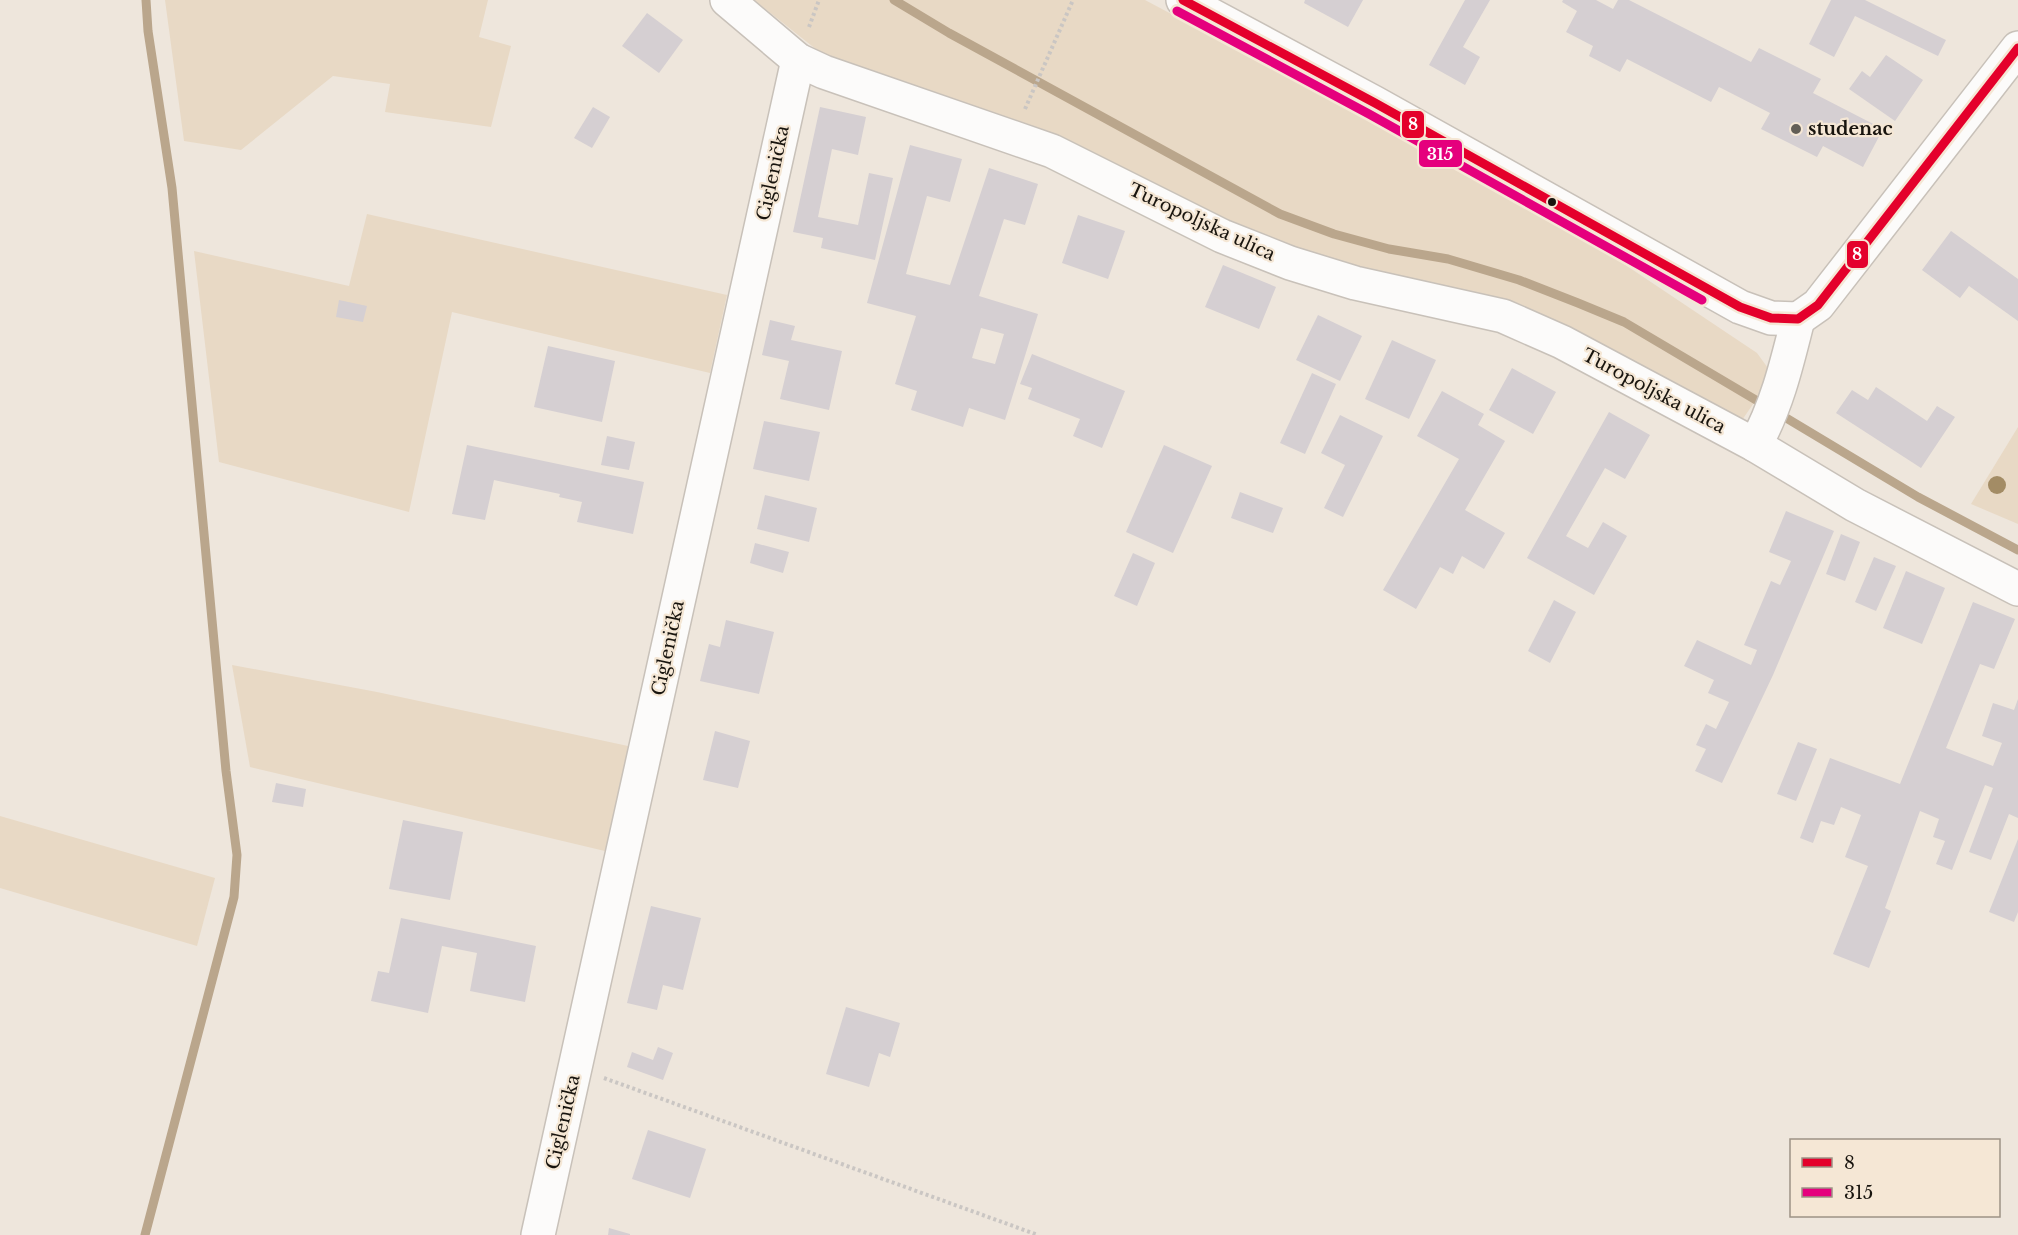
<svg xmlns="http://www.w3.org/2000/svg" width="2018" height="1235" font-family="'Libre Baskerville',serif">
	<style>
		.green { fill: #e8d9c5 }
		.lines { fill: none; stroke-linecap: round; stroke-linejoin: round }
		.stream { stroke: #baa68c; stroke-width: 9 }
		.building { fill: #d5cfd2; fill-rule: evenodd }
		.minor-casing { stroke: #c8c1b9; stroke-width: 36 }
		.path { stroke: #cac6c3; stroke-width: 4; stroke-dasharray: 3 3; stroke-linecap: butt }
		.minor { stroke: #fcfbfa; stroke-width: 33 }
		.bus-1-casing { stroke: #f5e7d5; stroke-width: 14 }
		.bus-2-casing { stroke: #f5e7d5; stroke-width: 14 }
		.bus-1 { stroke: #e4002b; stroke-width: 9 }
		.bus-2 { stroke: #e5007d; stroke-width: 9 }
		.tree { fill: #a38c65 }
		.poi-dot { fill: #635e56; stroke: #f5e7d5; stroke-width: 2 }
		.bus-dot { fill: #18140e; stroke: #f5e7d5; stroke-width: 2 }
		.labels { text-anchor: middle; stroke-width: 4.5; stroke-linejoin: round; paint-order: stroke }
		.poi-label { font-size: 18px; font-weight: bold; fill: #18140e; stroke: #f5e7d5; text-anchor: start }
		.street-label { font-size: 18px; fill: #18140e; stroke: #f5e7d5 }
		.line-badge { stroke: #f5e7d5; stroke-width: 2 }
		.badge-label { font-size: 16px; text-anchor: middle; font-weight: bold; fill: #fff }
	</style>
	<rect width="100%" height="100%" fill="#eee6dc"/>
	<g class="green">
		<polygon points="165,0 488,0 479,37 511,46 491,127 385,112 390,84 333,76 241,150 184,141"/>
		<polygon points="754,0 1145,0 1431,152 1618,260 1757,353 1773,375 1738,426 1605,349 1271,246 874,79 817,50"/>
		<polygon points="367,214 727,295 710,373 452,312 409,512 219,462 194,251 349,286"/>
		<polygon points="2018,427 2018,524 1971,504"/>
		<polygon points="232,665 377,692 628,746 609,852 250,767"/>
		<polygon points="0,816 215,878 197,946 0,888"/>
	</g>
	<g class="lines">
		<g class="stream">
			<polyline points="894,0 949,33 1280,214 1334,234 1389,249 1448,259 1519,280 1578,303 1624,322 1766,406"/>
			<polyline points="1778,413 1918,497 2018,550"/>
			<polyline points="145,1235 234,897 237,855 226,771 172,188 148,31 146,0"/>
		</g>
	</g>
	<g class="building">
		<polygon points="1305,0 1363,0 1348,27 1304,3"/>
		<polygon points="1465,0 1490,0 1463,47 1480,57 1465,85 1429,65"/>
		<polygon points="1563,0 1596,0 1613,9 1618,0 1629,0 1751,62 1759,48 1821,79 1813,93 1883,129 1863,167 1823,146 1817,157 1761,129 1770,113 1719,87 1711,102 1627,59 1620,72 1589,56 1593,46 1566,32 1577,11 1562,2"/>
		<polygon points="1831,0 1865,0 1946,40 1938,56 1855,16 1834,57 1809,44"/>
		<polygon points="647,13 683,40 659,73 622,46"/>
		<polygon points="1886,55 1923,80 1895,121 1849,89 1862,71 1870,77"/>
		<polygon points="593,107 610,117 592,148 574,138"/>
		<polygon points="820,107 866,117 858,155 832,149 818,217 858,225 869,173 893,178 875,260 821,248 823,238 793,232"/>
		<path d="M910,145L962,159L950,202L927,196L906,274L950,285L989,168L1038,184L1025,225L1004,219L979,296L1038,314L1005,420L969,408L963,427L911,410L917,391L895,384L916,316L867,303ZM981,328L1004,334L995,364L972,358Z"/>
		<polygon points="1078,215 1125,231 1108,279 1062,263"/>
		<polygon points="1951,231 2018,279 2018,321 1969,286 1960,298 1922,270"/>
		<polygon points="1223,265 1276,287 1259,329 1205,307"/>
		<polygon points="339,300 367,306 363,322 336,317"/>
		<polygon points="1318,315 1362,336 1340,381 1296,360"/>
		<polygon points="770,320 795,326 791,340 842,351 829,410 780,399 789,361 762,355"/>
		<polygon points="1392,340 1436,360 1409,419 1365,399"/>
		<polygon points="548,346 615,361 602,422 534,407"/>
		<polygon points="1032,354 1125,391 1102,448 1073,436 1080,419 1028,399 1032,388 1020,384"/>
		<polygon points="1512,368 1556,392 1533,434 1489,410"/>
		<polygon points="1312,373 1336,384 1305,454 1280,443"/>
		<polygon points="1876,387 1927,421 1937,406 1955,417 1921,468 1836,413 1852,390 1868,400"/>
		<polygon points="1442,391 1484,414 1478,425 1505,441 1465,510 1505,533 1484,569 1462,556 1453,574 1440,567 1416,609 1383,590 1459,459 1417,436"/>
		<polygon points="1609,412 1650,435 1625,479 1605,468 1566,536 1588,548 1603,522 1627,536 1594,595 1527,558"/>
		<polygon points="1340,415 1383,436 1343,517 1324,508 1345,465 1321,453"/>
		<polygon points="764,421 820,432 809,481 753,469"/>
		<polygon points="607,436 635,442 629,470 601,465"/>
		<polygon points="467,445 644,482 633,534 577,522 582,502 559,497 560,494 494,480 485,520 452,514"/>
		<polygon points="1164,445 1212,466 1173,553 1126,532"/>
		<polygon points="1240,492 1283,508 1273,533 1231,518"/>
		<polygon points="765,495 817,508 809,542 757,529"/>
		<polygon points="1786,511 1834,531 1773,675 1722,783 1695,771 1706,749 1696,745 1706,724 1716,729 1729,702 1708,693 1714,680 1684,666 1697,640 1751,665 1757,650 1744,645 1771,581 1780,585 1791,561 1769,552"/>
		<polygon points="1841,534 1860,542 1845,581 1826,574"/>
		<polygon points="755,543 789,552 783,573 750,563"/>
		<polygon points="1133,553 1155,563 1137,606 1114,596"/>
		<polygon points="1874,557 1896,566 1876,611 1855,602"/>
		<polygon points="1906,571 1945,588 1922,644 1883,628"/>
		<polygon points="1554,600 1576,612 1550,663 1528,651"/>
		<polygon points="1973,602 2015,619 1994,669 1980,664 1946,748 1993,766 2002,743 1982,736 1993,703 2014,710 2018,699 2018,818 2009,814 1991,860 1969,852 1993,788 1985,785 1952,870 1936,864 1945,841 1933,837 1939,819 1920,811 1885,908 1891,911 1869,968 1833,954 1868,866 1845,857 1861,815 1841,807 1834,825 1821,821 1813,843 1800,838 1830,758 1900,784"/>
		<polygon points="726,620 774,632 759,694 700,681 709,644 720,647"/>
		<polygon points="715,731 750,741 738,788 703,780"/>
		<polygon points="1798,742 1817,749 1796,801 1777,794"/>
		<polygon points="276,783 306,789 303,807 272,802"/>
		<polygon points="403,820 463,832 450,900 389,889"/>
		<polygon points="2018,839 2018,912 2014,922 1989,912"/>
		<polygon points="651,906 701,918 683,990 663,985 657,1010 627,1003"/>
		<polygon points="401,918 536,946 525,1002 470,991 477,953 442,946 428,1013 371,1001 378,971 389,973"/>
		<polygon points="846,1007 900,1023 890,1057 879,1053 869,1087 826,1074"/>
		<polygon points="658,1047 673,1053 663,1080 627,1067 632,1052 653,1060"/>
		<polygon points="648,1130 706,1149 690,1198 632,1179"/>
		<polygon points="609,1228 630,1234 630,1235 608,1235"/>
	</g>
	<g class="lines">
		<defs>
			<g id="minor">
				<polyline points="727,0 798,60 824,72 1052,151 1222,236 1290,263 1355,283 1503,316 1562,342 1755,445"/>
				<polyline points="1183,0 1375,103 1740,307 1771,318 1798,319"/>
				<path d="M1798,319C1787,363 1777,406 1755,445L1855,505L2018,589"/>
				<polyline points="1798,319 1818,305 2018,48"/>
				<polyline points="538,1235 798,60"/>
			</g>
		</defs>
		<use href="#minor" class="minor-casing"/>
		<g class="path">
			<polyline points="809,27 819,0"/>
			<polyline points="1025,109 1073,0"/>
			<polyline points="604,1078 1038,1235"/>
		</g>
		<use href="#minor" class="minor"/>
		<defs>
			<polyline id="bus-1" points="1183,0 1375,103 1740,307 1771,318 1798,319 1818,305 2018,48"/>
			<polyline id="bus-2" points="1177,11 1369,114 1702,300"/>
		</defs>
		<use href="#bus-1" class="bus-1-casing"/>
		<use href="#bus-2" class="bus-2-casing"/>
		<use href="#bus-1" class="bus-1"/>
		<use href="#bus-2" class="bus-2"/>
	</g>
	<circle class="tree" cx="1997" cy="485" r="9"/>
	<circle class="poi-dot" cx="1796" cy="129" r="6"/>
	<circle class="bus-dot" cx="1552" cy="202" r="5"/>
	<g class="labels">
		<g class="poi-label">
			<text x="1808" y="135">studenac</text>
		</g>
		<g class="street-label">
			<text transform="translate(773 173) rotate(-78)" y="6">Ciglenička</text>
			<text transform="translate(1202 222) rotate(25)" y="6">Turopoljska ulica</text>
			<text transform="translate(1654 391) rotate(28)" y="6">Turopoljska ulica</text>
			<text transform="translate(668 648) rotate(-78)" y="6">Ciglenička</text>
			<text transform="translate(563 1122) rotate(-77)" y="6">Ciglenička</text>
		</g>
	</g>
	<g class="line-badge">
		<rect x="1401" y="110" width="24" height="29" rx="6" fill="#e4002b"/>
		<rect x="1418" y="139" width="45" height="29" rx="6" fill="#e5007d"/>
		<rect x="1846" y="240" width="23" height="29" rx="6" fill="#e4002b"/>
	</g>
	<g class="badge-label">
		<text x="1413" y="130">8</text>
		<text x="1440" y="160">315</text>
		<text x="1857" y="260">8</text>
	</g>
	<rect x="1790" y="1139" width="210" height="78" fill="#f5e7d5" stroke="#9d9385" stroke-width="1.5"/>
	<rect x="1802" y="1158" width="30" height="9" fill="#e4002b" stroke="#9d9385" stroke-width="1.5"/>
	<text x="1844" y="1169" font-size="18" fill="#18140e">8</text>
	<rect x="1802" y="1188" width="30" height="9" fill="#e5007d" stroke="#9d9385" stroke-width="1.5"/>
	<text x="1844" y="1199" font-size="18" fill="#18140e">315</text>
</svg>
